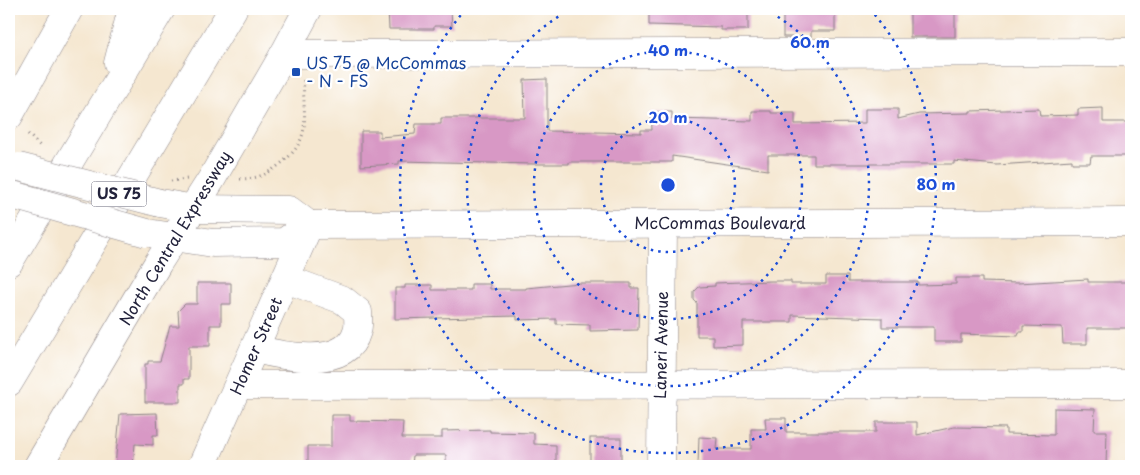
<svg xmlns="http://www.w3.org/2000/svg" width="1140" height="475" font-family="'Playpen Sans',sans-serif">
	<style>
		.building { fill: #d898c5 }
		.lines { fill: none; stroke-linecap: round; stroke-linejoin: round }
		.minor-casing { stroke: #8c8486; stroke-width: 29 }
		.major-casing { stroke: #8c8486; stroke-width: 29 }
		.highway-casing { stroke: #8c8486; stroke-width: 29 }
		.path { stroke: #8c8486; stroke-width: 3; stroke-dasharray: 1 4; stroke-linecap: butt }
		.minor { stroke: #fff; stroke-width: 28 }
		.major { stroke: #fff; stroke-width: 28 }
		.highway { stroke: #fff; stroke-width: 28 }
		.minor-bridge-casing { stroke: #8c8486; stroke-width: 29; stroke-linecap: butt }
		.path-bridge { stroke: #8c8486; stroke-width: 3; stroke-dasharray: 1 4; stroke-linecap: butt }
		.minor-bridge { stroke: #fff; stroke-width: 28 }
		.ring { fill: none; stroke: #1d4ed8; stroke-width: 2.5; stroke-dasharray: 2.5 5 }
		.transit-dot { fill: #1a4fb4; stroke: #fff; stroke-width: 2 }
		.labels { text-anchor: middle; stroke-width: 4.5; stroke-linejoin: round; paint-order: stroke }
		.shield { fill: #fff; stroke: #646476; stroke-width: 1 }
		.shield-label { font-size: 15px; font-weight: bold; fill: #22223b }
		.transit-label { font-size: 16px; fill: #164399; stroke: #fff; text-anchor: start }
		.street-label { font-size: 16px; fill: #22223b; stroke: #fff }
		.centre { fill: #1d4ed8; stroke: #fff; stroke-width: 2.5 }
		.ring-label { font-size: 15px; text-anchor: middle; font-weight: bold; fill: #1d4ed8; stroke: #fff; stroke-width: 4.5; stroke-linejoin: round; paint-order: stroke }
	</style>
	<rect width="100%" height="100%" fill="#fff"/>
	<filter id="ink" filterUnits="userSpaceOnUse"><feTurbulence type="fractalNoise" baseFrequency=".02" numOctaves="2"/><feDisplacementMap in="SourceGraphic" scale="10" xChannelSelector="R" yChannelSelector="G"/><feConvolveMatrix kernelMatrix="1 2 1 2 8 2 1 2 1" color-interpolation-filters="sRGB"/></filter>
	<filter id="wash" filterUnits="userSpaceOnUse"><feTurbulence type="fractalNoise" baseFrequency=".0096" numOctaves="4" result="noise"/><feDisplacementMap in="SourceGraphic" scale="20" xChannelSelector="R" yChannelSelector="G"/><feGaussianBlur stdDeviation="1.12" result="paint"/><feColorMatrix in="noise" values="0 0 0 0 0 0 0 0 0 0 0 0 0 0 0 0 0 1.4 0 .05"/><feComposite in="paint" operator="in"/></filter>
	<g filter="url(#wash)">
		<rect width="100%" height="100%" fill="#f5e7d0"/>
		<g id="blocks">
			<g class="building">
				<polygon points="388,9 451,9 452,26 434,26 434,29 389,29"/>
				<polygon points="649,9 748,9 748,30 721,30 721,27 649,25"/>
				<polygon points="783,9 835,9 835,31 811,31 811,37 783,37"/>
				<rect x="910" y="9" width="45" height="28"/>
				<polygon points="547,79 547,131 641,133 641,130 652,130 651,112 672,112 672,119 752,121 752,111 771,111 771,113 795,113 795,124 865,123 865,109 898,109 898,119 919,114 970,113 970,111 1039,109 1040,116 1078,115 1078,109 1103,108 1103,122 1131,122 1131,156 1091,156 1090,163 1072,163 1072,160 997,165 954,161 954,164 814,164 814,155 768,155 768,170 672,156 672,162 569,162 569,164 534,164 399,161 399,164 361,166 361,131 380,131 380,137 415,134 416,124 441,124 441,118 525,118 524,80"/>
				<polygon points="826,276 848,276 848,282 918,282 918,285 956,284 956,278 982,278 982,282 1018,283 1088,279 1088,282 1131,282 1131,328 1087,328 1087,344 1063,344 1062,327 1023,326 1023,332 1019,332 1018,336 961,334 961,342 934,342 934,327 882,327 882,318 792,315 792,322 743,322 743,345 713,346 713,336 697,336 697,303 694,300 694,292 699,287 715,286 715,283 771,281 791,281 791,284 826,284"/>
				<polygon points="197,283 231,283 231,304 221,304 221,325 210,325 210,346 189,346 189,379 184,379 184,384 180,384 180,402 145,402 145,364 148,364 148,361 160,361 170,326 179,326 178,311 185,304 197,304"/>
				<polygon points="579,283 631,283 631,288 639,288 638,330 590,331 590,325 556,324 556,319 517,320 517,316 395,319 395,288 405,288 405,285 432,285 432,290 471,290 471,284 490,284 490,289 526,289 526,288"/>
				<polygon points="1054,408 1095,409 1094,431 1107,431 1106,466 698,466 699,437 717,438 716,449 751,449 751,429 766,429 765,418 786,418 786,432 876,432 876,422 917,422 917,435 954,427 1006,428 1006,434 1054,435"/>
				<polygon points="157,413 158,435 153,435 153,445 135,444 133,466 115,466 120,414"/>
				<polygon points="331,415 350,415 350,421 403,422 402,438 442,438 442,431 490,430 490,432 534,433 534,444 556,445 556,466 446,466 446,455 413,455 412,466 308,466 308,446 331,446"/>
				<rect x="590" y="438" width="31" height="28"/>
			</g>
		</g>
	</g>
	<g filter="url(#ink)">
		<use href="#blocks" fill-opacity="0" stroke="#8c8486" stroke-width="1"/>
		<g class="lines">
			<defs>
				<g id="minor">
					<polyline points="284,54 1131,52"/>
					<polyline points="160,203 194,209 289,210 309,225"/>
					<polyline points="154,234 213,243 284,242 309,225 1131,222"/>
					<path d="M255,349C282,356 346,370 357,331C359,326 358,318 358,312L343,300L286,279"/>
					<polyline points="239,385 1131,384"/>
					<polyline points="202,466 309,225"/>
					<polyline points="661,466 663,224"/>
				</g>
				<g id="major">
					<polyline points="9,116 69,9"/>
					<polyline points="38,466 158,263 211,180 284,54 308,9"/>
				</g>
				<g id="highway">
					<polyline points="118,63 132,9"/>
					<polyline points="9,262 161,9"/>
					<polyline points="9,382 233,9"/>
				</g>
			</defs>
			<use href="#minor" class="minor-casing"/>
			<use href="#major" class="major-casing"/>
			<use href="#highway" class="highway-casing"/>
			<path class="path" d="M240,179C256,179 266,175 279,165C316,137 301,116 304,77"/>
			<use href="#minor" class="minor"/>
			<use href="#major" class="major"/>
			<use href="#highway" class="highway"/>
			<defs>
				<g id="minor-bridge">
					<polyline points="19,167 160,203"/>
					<polyline points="9,194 147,233"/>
				</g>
			</defs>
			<use href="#minor-bridge" class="minor-bridge-casing"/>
			<g class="path-bridge">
				<polyline points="28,134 40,146"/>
				<polyline points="171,181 187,179"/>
			</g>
			<use href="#minor-bridge" class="minor-bridge"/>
		</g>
	</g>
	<g class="ring">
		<circle cx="668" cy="185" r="67"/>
		<circle cx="668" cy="185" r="134"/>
		<path d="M765 9A201 201 0 1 1 571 9"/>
		<path d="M870 9A268 268 0 1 1 466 9"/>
	</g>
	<rect class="transit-dot" x="291" y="67" width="10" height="10" rx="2.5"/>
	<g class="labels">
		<rect class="shield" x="91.5" y="181.5" width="55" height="25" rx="4"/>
		<g class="shield-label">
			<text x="119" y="199">US 75</text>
		</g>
		<g class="transit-label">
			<text x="306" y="69">US 75 @ McCommas<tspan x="306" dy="18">- N - FS</tspan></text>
		</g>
		<g class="street-label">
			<text x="720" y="229">McCommas Boulevard</text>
			<text transform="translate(175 238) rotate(-59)" y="6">North Central Expressway</text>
			<text transform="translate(661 345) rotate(-89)" y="6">Laneri Avenue</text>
			<text transform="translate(256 346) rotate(-66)" y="6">Homer Street</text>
		</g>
	</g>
	<circle cx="668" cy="185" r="8" class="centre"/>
	<g class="ring-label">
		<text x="810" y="48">60 m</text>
		<text x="668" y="56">40 m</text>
		<text x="668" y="123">20 m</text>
		<text x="936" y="190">80 m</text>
	</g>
	<rect width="1140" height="475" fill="none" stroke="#fff" stroke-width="30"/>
</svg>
